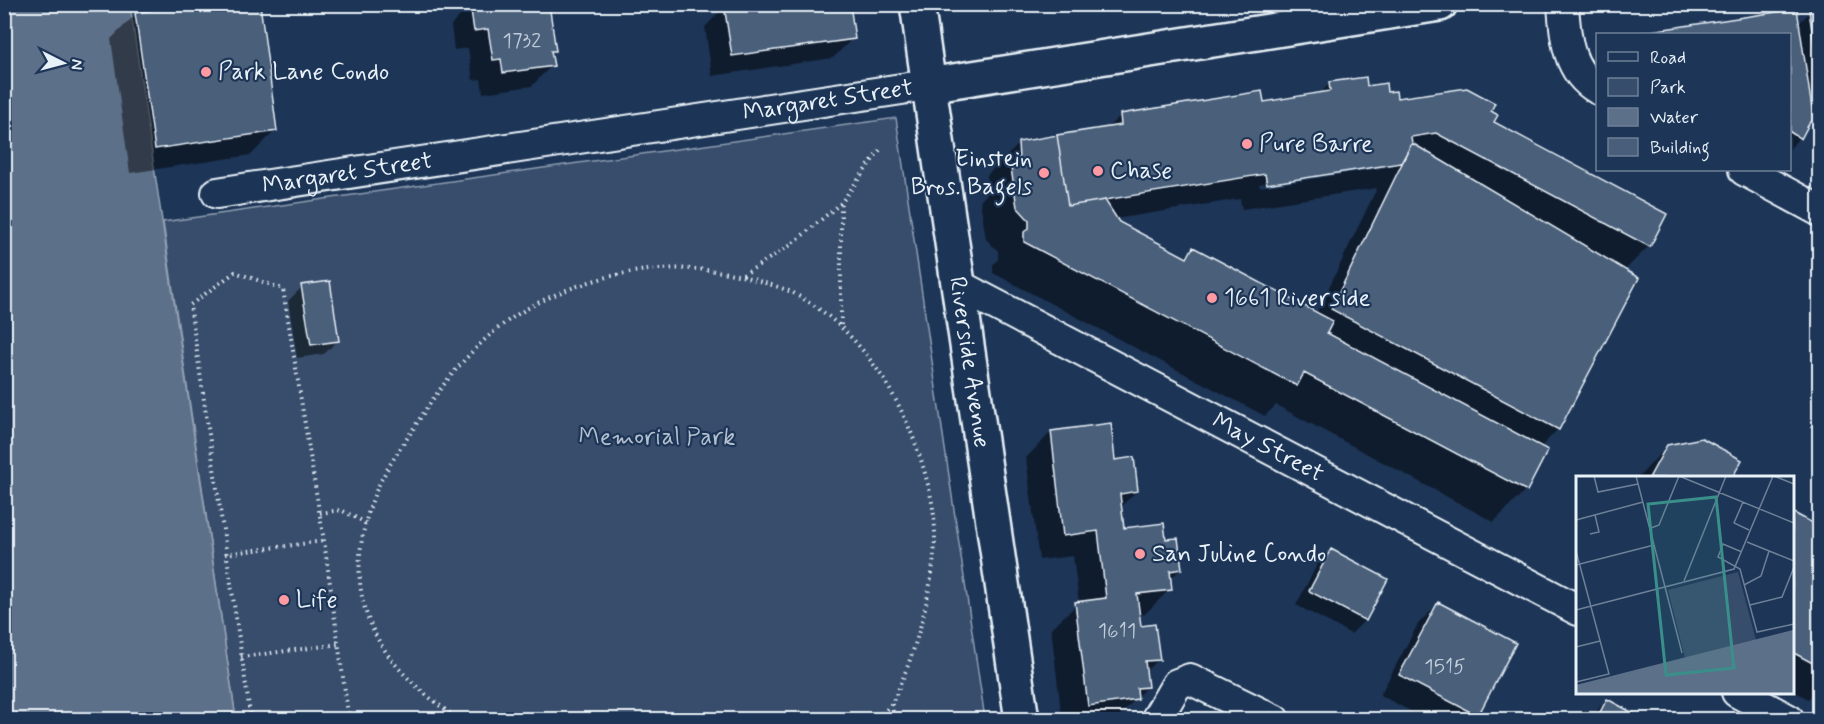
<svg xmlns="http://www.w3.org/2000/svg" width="1824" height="724" viewBox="0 0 1824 724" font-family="Mynerve,sans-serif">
  <rect width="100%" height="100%" fill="#1d3557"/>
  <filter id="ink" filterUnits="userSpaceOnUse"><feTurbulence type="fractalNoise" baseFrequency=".0167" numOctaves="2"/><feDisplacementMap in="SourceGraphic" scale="12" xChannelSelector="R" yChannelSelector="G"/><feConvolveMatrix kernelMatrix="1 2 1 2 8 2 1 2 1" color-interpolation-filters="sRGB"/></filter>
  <g filter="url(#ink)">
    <!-- green -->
    <path fill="#374d6c" stroke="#909fb2" stroke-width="1.5" d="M 896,118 L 985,719 L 236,719 L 163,222 Z"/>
    <!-- water -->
    <path fill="#5d7089" stroke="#95a4b5" stroke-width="1.5" d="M 4,5 L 130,5 L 236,719 L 5,719 Z"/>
    <!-- shadow -->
    <path fill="#0007" fill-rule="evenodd" d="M 737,4 L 848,4 L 853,38 L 833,58 L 712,76 L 705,27 L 725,6 Z
      M 1022,4 L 1085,4 L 1028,13 Z
      M 471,5 L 555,50 L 550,54 L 552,65 L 532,86 L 483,93 L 481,79 L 473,80 L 468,48 L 454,50 L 451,25 Z
      M 1795,10 L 1798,24 L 1810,12 L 1820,11 L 1820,107 L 1816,109 L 1820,110 L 1820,127 L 1809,124 L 1790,149 L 1790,34 L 1641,34 Z
      M 136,14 L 276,130 L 251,155 L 130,173 L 111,39 Z
      M 1598,53 L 1598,61 L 1592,58 Z
      M 1330,83 L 1366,87 L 1396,100 L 1489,112 L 1492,123 L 1649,246 L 1624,271 L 1558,429 L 1540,448 L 1546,451 L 1526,490 L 1494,522 L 1276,405 L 1265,416 L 993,273 L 993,265 L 998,259 L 998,251 L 986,239 L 980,201 L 988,193 L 987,175 L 1019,144 L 1107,128 L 1121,115 L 1262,104 L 1319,95 ZM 1387,164 L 1387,167 L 1260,187 L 1259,184 ZM 1377,188 L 1316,314 L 1193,249 L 1184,258 L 1118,223 L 1115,219 L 1240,199 L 1242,209 Z
      M 302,287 L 338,340 L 324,354 L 297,358 L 288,301 Z
      M 1051,432 L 1114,461 L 1137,491 L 1120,507 L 1123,530 L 1165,541 L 1181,569 L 1169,580 L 1170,589 L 1145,614 L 1138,615 L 1140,628 L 1158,659 L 1145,672 L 1147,686 L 1116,720 L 1062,720 L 1051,628 L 1079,603 L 1073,556 L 1039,560 L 1026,458 Z
      M 1667,446 L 1730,478 L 1638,478 Z
      M 1792,514 L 1820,528 L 1820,687 L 1808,699 L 1792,690 Z
      M 1331,551 L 1365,620 L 1351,634 L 1296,605 L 1317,565 Z
      M 1438,604 L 1477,715 L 1472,720 L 1427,720 L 1380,695 L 1418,624 Z
      M 1607,700 L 1643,720 L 1588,720 Z"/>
    <!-- building -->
    <path fill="#495e7a" stroke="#e8f1f8" stroke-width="1.5" d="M 191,4 L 260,4 L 277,131 L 155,149 L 135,13 Z
      M 470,4 L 549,4 L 556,51 L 551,51 L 554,66 L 503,73 L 501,59 L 493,60 L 488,29 L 474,31 Z
      M 850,4 L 855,39 L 732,56 L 724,5 Z
      M 1797,9 L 1814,122 L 1810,122 L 1801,139 L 1790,132 L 1790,34 L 1631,34 Z
      M 1820,9 L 1820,82 L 1809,11 Z
      M 1366,77 L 1367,86 L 1386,83 L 1387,92 L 1396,91 L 1397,98 L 1467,88 L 1495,103 L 1491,111 L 1498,115 L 1494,122 L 1667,214 L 1650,247 L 1436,133 L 1411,137 L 1412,143 L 1401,163 L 1267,184 L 1265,174 L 1068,206 L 1057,135 L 1121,125 L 1120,114 L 1262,91 L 1264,102 L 1330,91 L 1329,82 Z
      M 1057,135 L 1068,206 L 1105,200 L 1119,222 L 1187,258 L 1193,247 L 1333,321 L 1327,333 L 1548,450 L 1527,491 L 1304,373 L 1297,386 L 1024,242 L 1024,232 L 1029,228 L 1029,220 L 1017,207 L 1011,168 L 1019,160 L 1018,142 Z
      M 1412,143 L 1639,278 L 1559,430 L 1331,309 Z
      M 330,281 L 339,341 L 311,345 L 301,285 Z
      M 1111,423 L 1115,460 L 1134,457 L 1138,491 L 1120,494 L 1124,528 L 1164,523 L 1166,539 L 1178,538 L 1182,569 L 1170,571 L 1172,590 L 1137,594 L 1141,626 L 1155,624 L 1160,660 L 1145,661 L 1148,687 L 1137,688 L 1138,699 L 1088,706 L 1075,602 L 1106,598 L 1098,531 L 1063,536 L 1051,431 Z
      M 1702,438 L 1742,460 L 1732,478 L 1649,478 L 1667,445 Z
      M 1792,512 L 1820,527 L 1820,667 L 1792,652 Z
      M 1331,549 L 1388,579 L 1366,621 L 1309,591 Z
      M 1438,602 L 1516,643 L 1478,716 L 1399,675 Z
      M 1607,699 L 1646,720 L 1596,720 Z"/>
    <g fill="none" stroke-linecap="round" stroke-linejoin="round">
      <defs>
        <g id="minor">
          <path d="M 1563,4 C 1565,35 1567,72 1598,89"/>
          <path d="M 1744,170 L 1820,211"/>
          <path id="s1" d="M 217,193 L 928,85"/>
          <path id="s2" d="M 958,285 L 1578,610"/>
          <path d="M 1737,692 L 1789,720"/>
          <path d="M 1156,720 L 1177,684 L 1190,679 L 1274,720"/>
        </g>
        <g id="major">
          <path id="s3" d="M 917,4 L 1022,720"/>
          <path d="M 928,85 L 1440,4"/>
        </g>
      </defs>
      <!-- minor casing -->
      <use href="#minor" stroke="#e8f1f8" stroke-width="34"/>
      <!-- major casing -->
      <use href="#major" stroke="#e8f1f8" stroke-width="38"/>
      <!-- path -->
      <path stroke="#e8f1f8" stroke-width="4" stroke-dasharray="1.5 4.5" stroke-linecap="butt" d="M 743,275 L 791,245 L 841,203 L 882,147
        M 841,325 L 841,204
        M 320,513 L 341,510 L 366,523
        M 225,554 L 324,541
        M 241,657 L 340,644
        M 892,704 L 894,720
        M 251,720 L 190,305 L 235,272 L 283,289 L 324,541 L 349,720
        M 460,720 C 378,665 338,603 371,504 C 380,476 400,450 415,426 C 444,380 482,333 530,307 C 602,268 688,256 765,283 C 775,286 786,289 795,294 C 863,330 907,405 926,477 C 931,495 935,514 935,534 C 935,584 915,656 893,701 C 889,708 882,714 876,720"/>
      <!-- minor -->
      <use href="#minor" stroke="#1d3557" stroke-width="30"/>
      <!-- major -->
      <use href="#major" stroke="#1d3557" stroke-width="33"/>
    </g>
  </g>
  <!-- markers -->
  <g fill="#ff9aa2" stroke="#1d3557" stroke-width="2">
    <circle cx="206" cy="72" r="6"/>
    <circle cx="1247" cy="144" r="6"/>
    <circle cx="1098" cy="171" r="6"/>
    <circle cx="1044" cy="173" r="6"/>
    <circle cx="1212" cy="298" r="6"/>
    <circle cx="1140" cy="554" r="6"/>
    <circle cx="284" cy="600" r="6"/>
  </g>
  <g text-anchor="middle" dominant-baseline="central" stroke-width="4.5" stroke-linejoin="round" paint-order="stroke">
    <!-- number labels -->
    <g font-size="21" fill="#c0ccd8">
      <text x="522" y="41">1732</text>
      <text x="1117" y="631">1611</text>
      <text x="1445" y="667">1515</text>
    </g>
    <!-- poi labels -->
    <g font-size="24" fill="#e8f1f8" stroke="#1d3557" text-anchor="start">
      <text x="218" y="72">Park Lane Condo</text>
      <text x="1259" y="144">Pure Barre</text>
      <text x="1032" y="159" text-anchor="end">Einstein<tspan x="1032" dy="28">Bros. Bagels</tspan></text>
      <text x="1110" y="171">Chase</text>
      <text x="1224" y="298">1661 Riverside</text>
      <text x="1152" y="554">San Juline Condo</text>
      <text x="296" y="600">Life</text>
    </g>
    <!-- street labels -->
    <g font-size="24" fill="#e8f1f8" stroke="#1d3557">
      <text stroke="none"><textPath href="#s1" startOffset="618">Margaret Street</textPath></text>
      <text stroke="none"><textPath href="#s1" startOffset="132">Margaret Street</textPath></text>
      <text stroke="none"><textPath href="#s3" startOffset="362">Riverside Avenue</textPath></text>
      <text stroke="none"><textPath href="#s2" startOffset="350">May Street</textPath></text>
    </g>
    <!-- park labels -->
    <g font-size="24" fill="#b3c0ce" stroke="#1d3557">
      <text x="657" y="437">Memorial Park</text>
    </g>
  </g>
  <!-- overview -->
  <g transform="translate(1576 476)">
    <rect width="218" height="218" fill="#1d3557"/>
    <path d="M 162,96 L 180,164 L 109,182 L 92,114 Z" fill="#374d6c"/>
    <path d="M 217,154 L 217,217 L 0,217 L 0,209 Z" fill="#5d7089"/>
    <path fill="none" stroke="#6e8097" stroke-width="1.5" d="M 18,0 L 22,16 L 62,8M 60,0 L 89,111M 103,0 L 218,47M 198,0 L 218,8M 167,26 L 158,47 L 173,54M 0,44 L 67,26M 75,52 L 83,49 L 103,0M 14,58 L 23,56 L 19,39M 171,66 L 218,85M 0,75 L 33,198 L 0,206M 166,76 L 147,68 L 142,81 L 164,93 L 181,156 L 218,148M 0,89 L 78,69M 108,105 L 150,0M 168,109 L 185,100 L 193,75M 89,111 L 106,177M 174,129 L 206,121 L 218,91M 0,134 L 158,93 L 197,0M 0,171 L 24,165"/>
    <path fill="#3a8f8a" fill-opacity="0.15" stroke="#3a8f8a" stroke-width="3" d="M 140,21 L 158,192 L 90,199 L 72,28 Z"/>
    <rect width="218" height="218" fill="none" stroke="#e8f1f8" stroke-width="3"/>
  </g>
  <!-- margin -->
  <rect width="1824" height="724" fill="none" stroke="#1d3557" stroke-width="24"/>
  <rect x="12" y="12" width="1800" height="700" fill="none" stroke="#e8f1f8" stroke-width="2" filter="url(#ink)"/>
  <!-- legend -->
  <rect x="1596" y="33" width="195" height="138" fill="#1d3557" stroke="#6e8097" stroke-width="1.5"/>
  <rect x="1608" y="52" width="30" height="9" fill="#1d3557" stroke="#6e8097" stroke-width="1.5"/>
  <text x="1650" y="63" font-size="18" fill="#e8f1f8">Road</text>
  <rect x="1608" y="78" width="30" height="18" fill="#374d6c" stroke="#6e8097" stroke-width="1.5"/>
  <text x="1650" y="93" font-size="18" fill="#e8f1f8">Park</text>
  <rect x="1608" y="108" width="30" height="18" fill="#5d7089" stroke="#6e8097" stroke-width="1.5"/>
  <text x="1650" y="123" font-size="18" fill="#e8f1f8">Water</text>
  <rect x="1608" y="138" width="30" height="18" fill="#495e7a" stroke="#6e8097" stroke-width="1.5"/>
  <text x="1650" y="153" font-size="18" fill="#e8f1f8">Building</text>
  <!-- north arrow -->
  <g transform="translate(63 63) rotate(96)" stroke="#1d3557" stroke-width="4.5" paint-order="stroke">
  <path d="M0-4.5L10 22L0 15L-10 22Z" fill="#e8f1f8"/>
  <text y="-9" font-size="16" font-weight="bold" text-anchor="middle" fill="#e8f1f8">N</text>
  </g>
</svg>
